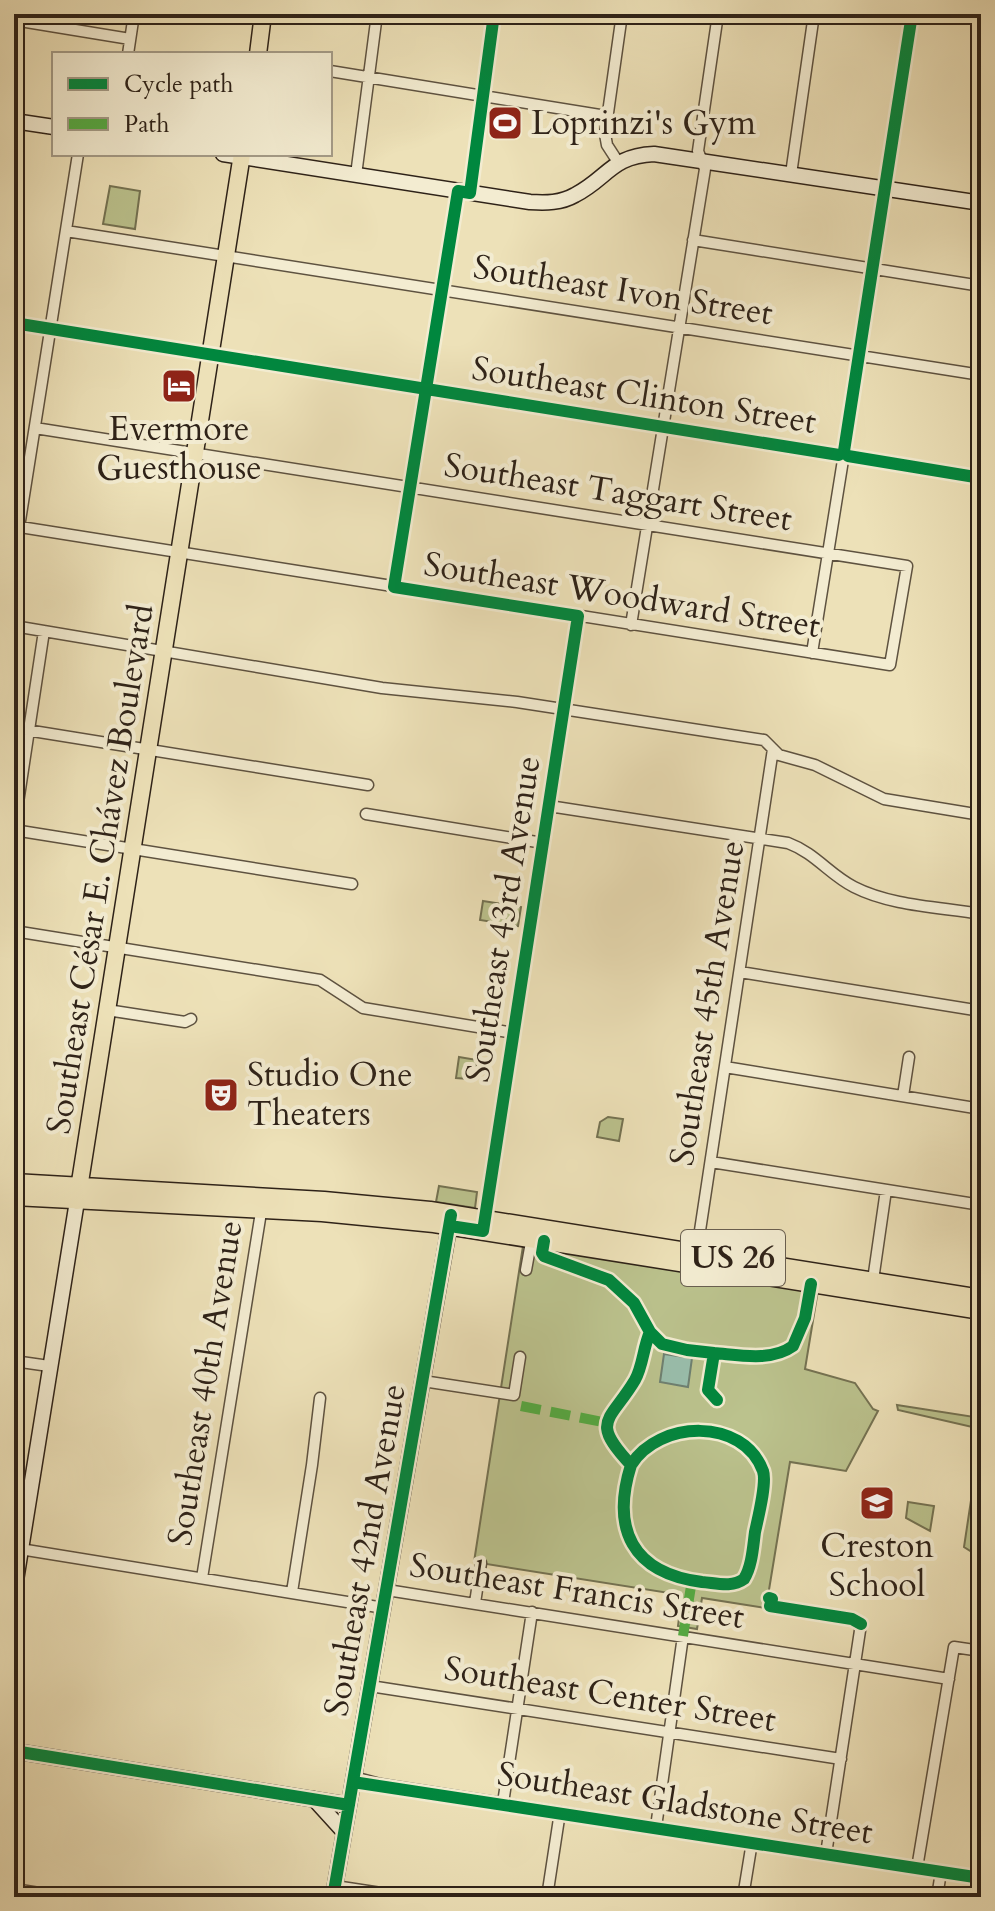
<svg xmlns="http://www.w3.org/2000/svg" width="995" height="1911" viewBox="0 0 995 1911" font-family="Cardo,serif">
  <rect width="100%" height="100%" fill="#ede1b8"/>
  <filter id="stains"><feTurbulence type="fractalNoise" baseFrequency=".0025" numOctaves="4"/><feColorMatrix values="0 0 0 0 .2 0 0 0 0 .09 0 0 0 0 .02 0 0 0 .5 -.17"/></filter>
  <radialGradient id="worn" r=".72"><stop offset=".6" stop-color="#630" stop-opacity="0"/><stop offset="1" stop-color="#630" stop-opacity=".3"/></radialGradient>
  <!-- green -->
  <path fill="#bbc28d" stroke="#747252" stroke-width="2" d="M 110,186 L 140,191 L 135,229 L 103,224 Z
    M 483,901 L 521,907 L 518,926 L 480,920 Z
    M 459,1057 L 477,1060 L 475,1075 L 470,1074 L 469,1079 L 456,1078 Z
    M 608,1117 L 623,1119 L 619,1141 L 597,1137 L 600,1122 Z
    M 439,1186 L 477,1192 L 475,1208 L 436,1202 Z
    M 523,1246 L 625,1259 L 818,1290 L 805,1369 L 855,1383 L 873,1409 L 878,1411 L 846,1471 L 790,1462 L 766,1608 L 702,1598 L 697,1629 L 678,1626 L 682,1595 L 474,1562 Z
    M 897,1405 L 981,1418 L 981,1429 L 898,1410 Z
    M 981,1434 L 981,1493 L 972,1552 L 964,1547 Z
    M 908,1502 L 934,1506 L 930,1531 L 906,1518 Z"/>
  <!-- water -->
  <path fill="#99beac" stroke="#6e8071" stroke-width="2" d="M 664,1354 L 692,1358 L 688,1387 L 660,1382 Z"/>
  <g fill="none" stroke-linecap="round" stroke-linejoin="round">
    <defs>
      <path id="street" d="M 14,20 L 130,39
        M 128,54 L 134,14
        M 330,71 L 606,116
        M 618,162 L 607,145 L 605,134 L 622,14
        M 791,174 L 814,14
        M 356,175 L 377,14
        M 470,193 L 494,14
        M 66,231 L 981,375
        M 693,240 L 981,286
        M 14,323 L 839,455
        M 844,451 L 912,14
        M 848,456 L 981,478
        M 14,526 L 890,665 L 907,566 L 35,428
        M 19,527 L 78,154
        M 394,587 L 458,191
        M 631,625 L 705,169 L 698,151 L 718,14
        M 14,626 L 382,688 L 517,702 L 764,740 L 779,755 L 815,765 L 884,799 L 981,815
        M 812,653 L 843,460
        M 14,728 L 368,785
        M 549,806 L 788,843 C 815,853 830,875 854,887 C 891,906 940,907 981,914
        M 366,814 L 543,843
        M 14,829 L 44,631
        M 14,830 L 352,884
        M 14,931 L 320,980 L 363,1008 L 514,1033
        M 740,972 L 981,1011
        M 107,1010 L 185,1022 L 191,1019
        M 725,1067 L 981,1109
        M 903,1096 L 909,1057
        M 711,1162 L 981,1205
        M 484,1223 L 578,616
        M 696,1257 L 773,749
        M 526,1270 L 532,1237
        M 872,1287 L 886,1190
        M 14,1361 L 49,1366
        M 423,1381 L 514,1395 L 520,1357
        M 14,1548 L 384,1608
        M 202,1578 L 262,1206
        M 387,1590 L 949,1679
        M 292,1592 L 312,1465 L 320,1398
        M 475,1603 L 481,1563
        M 370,1686 L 841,1759
        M 354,1777 L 380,1784 L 981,1878
        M 503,1803 L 532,1612
        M 656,1827 L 683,1636
        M 826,1854 L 861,1624
        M 917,1868 L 954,1647 L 981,1651
        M 335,1886 L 407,1897
        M 14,1889 L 64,1897
        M 547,1897 L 560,1812
        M 743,1897 L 752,1842
        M 937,1897 L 941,1872"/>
      <path id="secondary" d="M 14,121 L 54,127
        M 223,154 L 530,202 C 546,203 561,203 575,195 C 608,178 611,156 654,154 L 981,203
        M 14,1593 L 77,1201
        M 14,1751 L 349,1805
        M 314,1799 L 344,1832
        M 333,1897 L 451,1216"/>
      <path id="primary" d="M 258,54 L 263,14
        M 14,1182 L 324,1200 L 430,1210 L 981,1298
        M 14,1197 L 322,1213 L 434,1224 L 981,1311
        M 77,1201 L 242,154"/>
    </defs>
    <!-- street casing -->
    <use href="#street" stroke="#5e5240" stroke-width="13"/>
    <!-- secondary casing -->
    <use href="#secondary" stroke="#2e2218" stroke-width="17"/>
    <!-- primary casing -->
    <use href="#primary" stroke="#2e2218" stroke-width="19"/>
    <!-- street -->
    <use href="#street" stroke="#f3ecd1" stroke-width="10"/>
    <!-- secondary -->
    <use href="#secondary" stroke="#f3ecd1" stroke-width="14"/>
    <!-- primary -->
    <use href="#primary" stroke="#ede1b8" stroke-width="16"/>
    <!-- quiet -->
    <path stroke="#54aa42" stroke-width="10" stroke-dasharray="20 10" stroke-linecap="butt" d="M 521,1406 L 608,1423
      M 683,1636 L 692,1580"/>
    <defs>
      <path id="cycleway" d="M 14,323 L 839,455
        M 844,451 L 912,14
        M 848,456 L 981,478
        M 450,1226 L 483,1231 L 578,616 L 394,587 L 458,191 L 470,193 L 494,14
        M 544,1241 L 542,1253 L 544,1256 L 609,1280 L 634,1303 L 650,1332 L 662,1344 L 687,1350 L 714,1353
        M 717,1400 L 708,1390 L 714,1353 C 739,1355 771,1362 793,1346 L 805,1318 L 811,1284
        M 631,1465 C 659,1420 743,1417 763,1471 C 767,1483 758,1518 755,1532 C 753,1547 752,1566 744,1579 C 732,1588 716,1583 702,1582 C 632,1573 611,1529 631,1465 C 589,1420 610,1422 635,1380 C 643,1366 643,1348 650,1332
        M 769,1598 L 772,1599 L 770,1606 L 852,1619 L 861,1624
        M 14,1751 L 349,1805
        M 353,1782 L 981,1878
        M 333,1897 L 451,1215"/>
    </defs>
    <!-- cycleway casing -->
    <use href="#cycleway" stroke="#f3ecd1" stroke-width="17"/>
    <!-- cycleway -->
    <use href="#cycleway" stroke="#00873e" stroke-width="12"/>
  </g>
  <!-- icons -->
  <defs>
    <symbol id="stadium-square" viewBox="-11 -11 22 22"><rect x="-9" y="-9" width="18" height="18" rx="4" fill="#8f2418" stroke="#f3ecd1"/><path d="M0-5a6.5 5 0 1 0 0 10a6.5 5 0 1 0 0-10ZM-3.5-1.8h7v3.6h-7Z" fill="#fff"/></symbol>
    <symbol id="hotel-square" viewBox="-11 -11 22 22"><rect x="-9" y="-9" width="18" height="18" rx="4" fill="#8f2418" stroke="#f3ecd1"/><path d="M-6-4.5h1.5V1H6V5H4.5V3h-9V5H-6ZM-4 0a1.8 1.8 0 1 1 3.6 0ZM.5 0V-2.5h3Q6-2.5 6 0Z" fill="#fff"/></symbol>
    <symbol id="theatre-square" viewBox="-11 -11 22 22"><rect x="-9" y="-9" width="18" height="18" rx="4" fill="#8f2418" stroke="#f3ecd1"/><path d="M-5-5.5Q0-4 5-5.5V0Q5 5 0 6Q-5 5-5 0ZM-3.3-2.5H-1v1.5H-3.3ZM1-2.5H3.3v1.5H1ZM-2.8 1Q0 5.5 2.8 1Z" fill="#fff"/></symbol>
    <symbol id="school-square" viewBox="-11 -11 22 22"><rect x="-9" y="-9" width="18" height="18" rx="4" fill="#8f2418" stroke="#f3ecd1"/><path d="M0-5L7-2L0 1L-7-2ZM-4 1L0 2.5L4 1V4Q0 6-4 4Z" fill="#fff"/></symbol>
  </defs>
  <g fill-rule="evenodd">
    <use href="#stadium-square" x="485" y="103" width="40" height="40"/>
    <use href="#hotel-square" x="159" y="366" width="40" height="40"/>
    <use href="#theatre-square" x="201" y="1075" width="40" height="40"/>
    <use href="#school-square" x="857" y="1483" width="40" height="40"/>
  </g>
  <g text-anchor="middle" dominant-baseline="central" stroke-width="8" stroke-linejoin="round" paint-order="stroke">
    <!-- shield labels -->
    <rect fill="#f3ecd1" stroke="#695f50" stroke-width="2" x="681" y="1230" width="104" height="56" rx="6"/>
    <g font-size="32" font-weight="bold" fill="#2e2218">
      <text x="733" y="1258">US 26</text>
    </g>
    <!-- poi labels -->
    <g font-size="34" fill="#2e2218" stroke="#f3ecd1" text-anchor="start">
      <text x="531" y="123">Loprinzi's Gym</text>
      <text x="179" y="429" text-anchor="middle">Evermore<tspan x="179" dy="39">Guesthouse</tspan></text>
      <text x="247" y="1075">Studio One<tspan x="247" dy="39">Theaters</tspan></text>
      <text x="877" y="1546" text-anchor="middle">Creston<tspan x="877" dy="39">School</tspan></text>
    </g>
    <!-- street labels -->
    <g font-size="34" fill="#2e2218" stroke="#f3ecd1">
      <text transform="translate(623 290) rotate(9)">Southeast Ivon Street</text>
      <text transform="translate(644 395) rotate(9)">Southeast Clinton Street</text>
      <text transform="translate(618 492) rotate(9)">Southeast Taggart Street</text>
      <text transform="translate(622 595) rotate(9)">Southeast Woodward Street</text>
      <text transform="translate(100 869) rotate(-81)">Southeast César E. Chávez Boulevard</text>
      <text transform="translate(503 919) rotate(-81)">Southeast 43rd Avenue</text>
      <text transform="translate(707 1003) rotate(-81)">Southeast 45th Avenue</text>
      <text transform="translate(205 1383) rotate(-81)">Southeast 40th Avenue</text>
      <text transform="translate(365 1550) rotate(-80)">Southeast 42nd Avenue</text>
      <text transform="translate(577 1591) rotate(9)">Southeast Francis Street</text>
      <text transform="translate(610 1694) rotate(9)">Southeast Center Street</text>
      <text transform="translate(685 1803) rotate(9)">Southeast Gladstone Street</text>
    </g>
  </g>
  <!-- margin -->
  <rect width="995" height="1911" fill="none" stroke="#ede1b8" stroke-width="48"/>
  <rect x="16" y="16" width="963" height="1879" fill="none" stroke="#2e2218" stroke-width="4"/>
  <rect x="24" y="24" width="947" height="1863" fill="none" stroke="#2e2218" stroke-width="2"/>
  <!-- legend -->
  <rect x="52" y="52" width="280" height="104" fill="#f3ecd1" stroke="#a49b87" stroke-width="2"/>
  <rect x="68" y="78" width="40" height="12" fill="#00873e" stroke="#a49b87" stroke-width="2"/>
  <text x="124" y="92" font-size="24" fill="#2e2218">Cycle path</text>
  <rect x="68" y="118" width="40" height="12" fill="#54aa42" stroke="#a49b87" stroke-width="2"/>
  <text x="124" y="132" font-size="24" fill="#2e2218">Path</text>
  <rect width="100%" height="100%" filter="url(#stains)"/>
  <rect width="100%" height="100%" fill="url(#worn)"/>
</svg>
